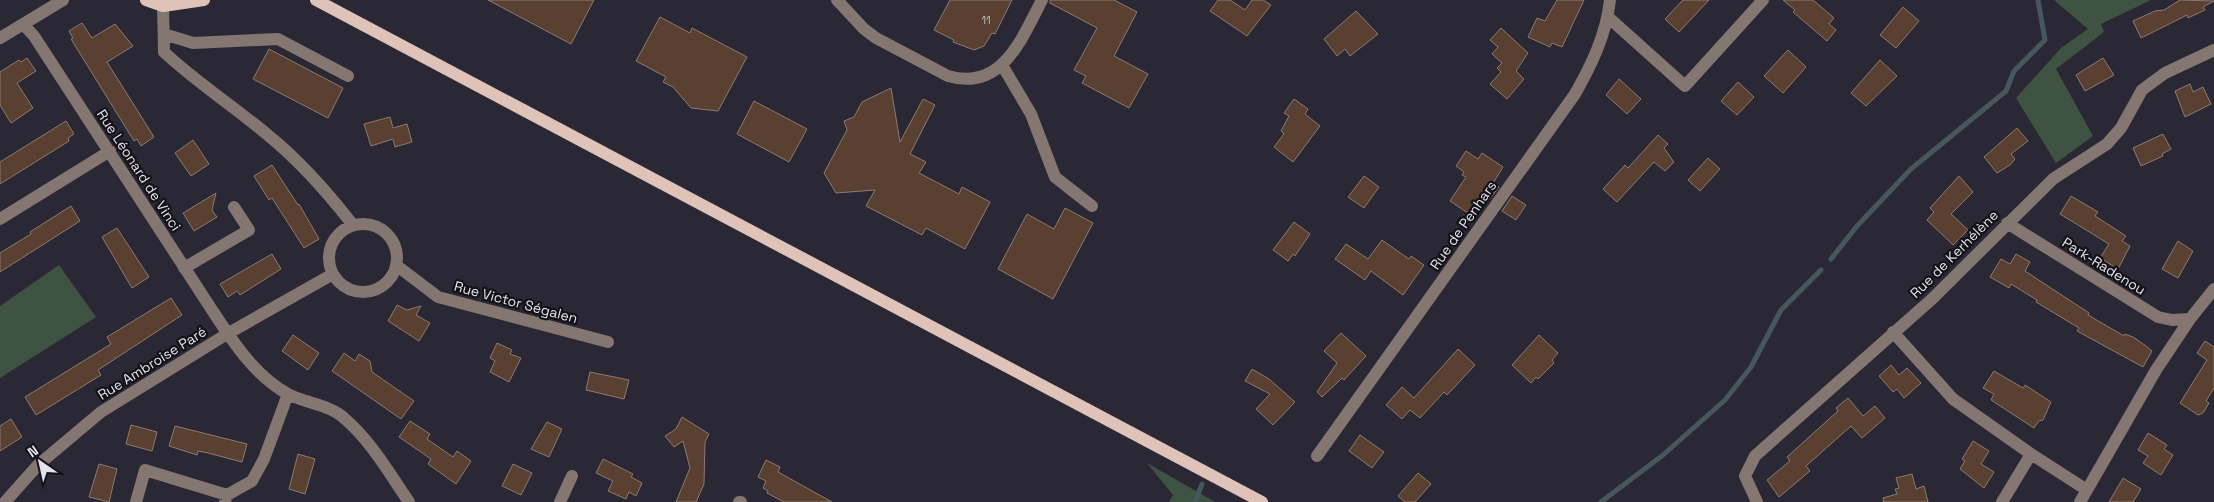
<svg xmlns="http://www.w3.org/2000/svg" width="2214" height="502" viewBox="0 0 2214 502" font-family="'Space Grotesk',sans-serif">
  <rect width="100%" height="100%" fill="#2b2836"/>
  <!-- green -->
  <path fill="#3f5342" d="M 2054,0 L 2151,0 L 2101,24 L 2104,32 L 2056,69 L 2093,136 L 2056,163 L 2016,98 L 2061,48 L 2088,29 Z
    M 59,265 L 96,317 L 0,378 L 0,306 Z
    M 1147,463 L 1215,502 L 1169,502 L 1173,495 Z"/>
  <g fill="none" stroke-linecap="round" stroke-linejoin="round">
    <!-- stream -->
    <path stroke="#46585c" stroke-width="5" d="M 1831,259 L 1857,226 L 1911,169 L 2006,91 L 2014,71 L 2045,40 L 2038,0
      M 1195,502 L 1202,484
      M 1601,502 L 1663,455 L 1725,400 L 1751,367 L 1781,310 L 1821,270"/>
  </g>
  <!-- building -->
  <path fill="#594031" stroke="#8d7b71" d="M 488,0 L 594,0 L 571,44 Z
    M 950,0 L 1012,0 L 995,34 L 992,33 L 984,46 L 974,50 L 953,42 L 954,40 L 934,30 Z
    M 1050,0 L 1114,0 L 1137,12 L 1114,56 L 1148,74 L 1129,108 L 1082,83 L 1086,76 L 1074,70 L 1097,28 L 1050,3 Z
    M 1218,0 L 1230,0 L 1245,10 L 1252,0 L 1263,0 L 1271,5 L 1247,36 L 1210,11 Z
    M 1557,0 L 1584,0 L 1562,47 L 1552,43 L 1550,47 L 1528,37 L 1537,18 L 1545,21 Z
    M 1683,0 L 1709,0 L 1679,32 L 1665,19 Z
    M 1783,0 L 1813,0 L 1834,18 L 1829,24 L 1836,30 L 1827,41 L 1793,12 L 1795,10 Z
    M 2180,0 L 2214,1 L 2203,7 L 2205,10 L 2188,18 L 2187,15 L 2141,38 L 2133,21 L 2155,11 L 2164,10 Z
    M 1903,7 L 1919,21 L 1896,48 L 1880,35 Z
    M 1356,11 L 1378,34 L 1350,56 L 1345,49 L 1337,56 L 1324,39 Z
    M 660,17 L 690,33 L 692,28 L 747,57 L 718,111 L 691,108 L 673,87 L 663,82 L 666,77 L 636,61 Z
    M 82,23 L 92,38 L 115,24 L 133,46 L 107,62 L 154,137 L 141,146 L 137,139 L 134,141 L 71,39 L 73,38 L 69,31 Z
    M 1501,28 L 1528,53 L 1516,71 L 1524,79 L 1507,99 L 1490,84 L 1501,72 L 1497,68 L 1502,63 L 1492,54 L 1498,47 L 1490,40 Z
    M 269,49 L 343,88 L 328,118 L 253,79 Z
    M 1788,50 L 1806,67 L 1783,93 L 1764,76 Z
    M 27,58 L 36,71 L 17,83 L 33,108 L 11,123 L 0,105 L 0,72 L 19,60 L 21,62 Z
    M 2103,58 L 2114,75 L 2085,91 L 2076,75 Z
    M 1880,60 L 1897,76 L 1866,106 L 1851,93 Z
    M 1619,79 L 1641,99 L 1627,114 L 1606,95 Z
    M 1738,82 L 1754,97 L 1737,115 L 1721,101 Z
    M 2190,84 L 2193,92 L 2203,87 L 2211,104 L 2185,117 L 2175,91 Z
    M 891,88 L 900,142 L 923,99 L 935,105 L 910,154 L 926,162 L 919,173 L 959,194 L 962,187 L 990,202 L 965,249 L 926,228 L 922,235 L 866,206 L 875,190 L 836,193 L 824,173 L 847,130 L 844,121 L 854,117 L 862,102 Z
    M 1294,99 L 1308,109 L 1305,114 L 1320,126 L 1293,162 L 1274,147 L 1284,134 L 1281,131 L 1289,116 L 1284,113 Z
    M 754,101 L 807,129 L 789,162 L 737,134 Z
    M 390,117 L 393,128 L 407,124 L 412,142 L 395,147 L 393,139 L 371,146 L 364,124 Z
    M 66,121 L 74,134 L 68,138 L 69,141 L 0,184 L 0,162 Z
    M 2017,128 L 2028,141 L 2011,154 L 2015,159 L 2010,165 L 1997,173 L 1984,157 Z
    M 2163,134 L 2171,149 L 2162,154 L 2163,156 L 2141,166 L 2133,148 Z
    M 1658,135 L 1668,144 L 1664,148 L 1674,162 L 1665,171 L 1654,162 L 1617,202 L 1603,189 L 1625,165 L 1628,168 Z
    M 193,140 L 209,164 L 191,176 L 175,153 Z
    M 1466,151 L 1478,159 L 1482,153 L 1503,167 L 1493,183 L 1499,187 L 1488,201 L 1483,198 L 1471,215 L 1450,201 L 1466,177 L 1462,175 L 1464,172 L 1456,166 Z
    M 1708,158 L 1720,169 L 1700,191 L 1688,180 Z
    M 272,165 L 298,205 L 299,204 L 319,239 L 304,248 L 272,198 L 269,200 L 254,176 Z
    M 1364,176 L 1379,187 L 1364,208 L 1348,197 Z
    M 1959,176 L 1973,192 L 1951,214 L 1968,230 L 1953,245 L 1927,220 L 1934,212 L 1930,208 Z
    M 216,193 L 212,210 L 217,217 L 194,231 L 183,213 Z
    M 1512,196 L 1526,205 L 1516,220 L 1502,211 Z
    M 2071,196 L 2098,212 L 2095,216 L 2126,236 L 2122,241 L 2130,246 L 2118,269 L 2100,258 L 2109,244 L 2060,214 Z
    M 71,206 L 80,221 L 0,272 L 0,253 L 31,234 L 30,232 Z
    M 1065,208 L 1093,223 L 1053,299 L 998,269 L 1027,214 L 1054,229 Z
    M 1294,222 L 1310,234 L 1295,256 L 1293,254 L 1288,261 L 1273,250 Z
    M 117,228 L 149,277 L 132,288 L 102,237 Z
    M 1382,240 L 1409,259 L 1411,256 L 1424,265 L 1403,295 L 1371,271 L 1365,280 L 1335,259 L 1346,244 L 1368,259 Z
    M 2178,241 L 2193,251 L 2178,278 L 2162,269 Z
    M 272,254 L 281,269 L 240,295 L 237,291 L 228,297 L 220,284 Z
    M 2016,254 L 2030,262 L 2025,271 L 2089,313 L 2088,315 L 2124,336 L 2125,334 L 2133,337 L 2146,346 L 2152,351 L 2143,367 L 2077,331 L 2079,328 L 2036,302 L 2037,300 L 2011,284 L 2009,288 L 1990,277 L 2001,259 L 2010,264 Z
    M 171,298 L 182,315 L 98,370 L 101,375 L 36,415 L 25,397 L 111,344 L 107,337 Z
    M 397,305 L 407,310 L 421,306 L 416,315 L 430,323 L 419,341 L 388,321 Z
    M 1341,333 L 1366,356 L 1344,380 L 1342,378 L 1322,397 L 1317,392 L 1337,363 L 1324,351 Z
    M 293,335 L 319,353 L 308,370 L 282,351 Z
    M 1539,335 L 1558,353 L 1552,360 L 1554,363 L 1538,379 L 1536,377 L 1531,383 L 1512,365 Z
    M 2205,341 L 2214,347 L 2214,388 L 2206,401 L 2209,403 L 2203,413 L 2198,415 L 2180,403 L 2207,360 L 2197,353 Z
    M 497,343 L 512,350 L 510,354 L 521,358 L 509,382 L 490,372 L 495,361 L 490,358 Z
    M 1458,349 L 1475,365 L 1447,395 L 1444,392 L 1420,418 L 1410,410 L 1402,419 L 1386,405 L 1402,387 L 1414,398 Z
    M 344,353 L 355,361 L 359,354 L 370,361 L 372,372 L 414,401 L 401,419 L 332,371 Z
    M 1891,365 L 1899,375 L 1907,368 L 1921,383 L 1904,398 L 1897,389 L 1893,392 L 1879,376 Z
    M 1252,369 L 1269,379 L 1295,402 L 1273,425 L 1256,409 L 1270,394 L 1245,381 Z
    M 1994,371 L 2023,388 L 2025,385 L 2051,402 L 2043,420 L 2039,421 L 2034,428 L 1991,400 L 1994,394 L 1983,388 Z
    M 590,372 L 629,380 L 624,399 L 586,390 Z
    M 1848,398 L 1863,416 L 1875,406 L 1885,418 L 1862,438 L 1851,426 L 1806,466 L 1810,471 L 1779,497 L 1767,480 L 1790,461 L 1787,457 L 1838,411 L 1836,408 Z
    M 682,417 L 709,434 L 705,442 L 704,484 L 696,502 L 676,502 L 690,468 L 683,441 L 674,447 L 665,436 L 676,429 Z
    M 11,419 L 22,437 L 0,451 L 0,426 Z
    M 410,421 L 430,434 L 427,439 L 453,457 L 457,451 L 471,461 L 456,484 L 428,464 L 431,459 L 399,437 Z
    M 547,422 L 562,429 L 549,457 L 531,449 Z
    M 131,425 L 157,432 L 152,451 L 126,444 Z
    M 175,426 L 247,444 L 242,462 L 208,453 L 198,451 L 197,455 L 169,446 Z
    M 2148,433 L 2167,445 L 2164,449 L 2173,455 L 2161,475 L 2143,463 L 2148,456 L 2138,450 Z
    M 1360,435 L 1384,452 L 1372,468 L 1349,451 Z
    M 1973,441 L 1989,451 L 1981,464 L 1994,472 L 1984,488 L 1960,469 L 1965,461 L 1962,459 Z
    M 298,454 L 315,459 L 305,494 L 289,489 Z
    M 603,459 L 633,474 L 631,477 L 642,483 L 636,496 L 629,492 L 626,499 L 608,491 L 613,481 L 596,473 Z
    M 766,460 L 780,467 L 778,472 L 832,502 L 784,502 L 767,493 L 768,491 L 763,488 L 766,481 L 758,477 Z
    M 99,464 L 117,469 L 109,502 L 89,497 Z
    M 513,464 L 532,473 L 521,495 L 502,486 Z
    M 1418,473 L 1431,484 L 1415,502 L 1405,502 L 1398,496 Z
    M 1912,474 L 1916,489 L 1924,486 L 1928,502 L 1884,502 L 1883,498 L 1897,494 L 1895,489 L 1899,488 L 1896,478 Z
    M 2123,478 L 2141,489 L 2133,502 L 2109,502 Z"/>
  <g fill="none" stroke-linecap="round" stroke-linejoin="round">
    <!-- minor -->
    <path stroke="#847671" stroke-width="12" d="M 837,0 L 864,29 L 876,38 L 948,76 C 1002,92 1022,38 1042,0
      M 163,6 L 164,52 C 197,83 235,107 269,136 C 301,162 328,193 353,225
      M 1608,17 L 1685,86 L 1763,0
      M 23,24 L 34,36 L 212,310 C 233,342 255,376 288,394 C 305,403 330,405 344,418 C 371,441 389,473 409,502
      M 164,34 L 193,43 L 278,39 L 348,76
      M 0,38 L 63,0
      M 1002,65 L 1031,114 L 1055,177 L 1092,206
      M 0,219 L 110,151
      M 2007,223 L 2158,317 L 2172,320 L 2190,319
      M329 258a34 34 0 1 1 68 0a34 34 0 1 1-68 0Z
      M 396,265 L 438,297 L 608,342
      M 184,268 L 249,230 L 234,207
      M 1893,332 L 1953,399 L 2031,454
      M 1317,456 L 1575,94 C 1592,64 1606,35 1610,0
      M 2087,490 L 2156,370 L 2190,319 L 2214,289
      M 5,502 L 38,465 L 101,412 L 227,334 L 333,274
      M 136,502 L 145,470 L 227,495
      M 225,502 L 227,495 L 252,481 L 264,459 L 288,394
      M 560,502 L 572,476
      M 739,502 L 741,502
      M 1757,502 L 1745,476 L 1755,456 L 1932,299 L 2053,179 L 2107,144 L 2121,128 L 2142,90 L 2165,73 L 2214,50
      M 2002,502 L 2031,454 L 2087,490 L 2080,502"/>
    <!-- major -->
    <path stroke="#dfc2b8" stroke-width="12" d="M 146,0 L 163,6 L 204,0
      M 316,0 L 1262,502"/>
  </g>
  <g text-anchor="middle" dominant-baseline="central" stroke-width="4.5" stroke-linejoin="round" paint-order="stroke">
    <!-- number labels -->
    <g font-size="11" fill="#c0b9bc">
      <text x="986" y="20">11</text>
    </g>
    <!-- street labels -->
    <g font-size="14" fill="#e3e1eb" stroke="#131218">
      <text transform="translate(139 170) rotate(57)">Rue Léonard de Vinci</text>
      <text transform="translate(1463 225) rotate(-55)">Rue de Penhars</text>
      <text transform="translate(1954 254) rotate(-45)">Rue de Kerhélène</text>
      <text transform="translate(2104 266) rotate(32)">Park-Radenou</text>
      <text transform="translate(516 302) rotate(15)">Rue Victor Ségalen</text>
      <text transform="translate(152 363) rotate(-32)">Rue Ambroise Paré</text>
    </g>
  </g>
  <!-- north arrow -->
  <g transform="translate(40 462) rotate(326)" stroke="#131218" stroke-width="4" paint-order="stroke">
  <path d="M0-4L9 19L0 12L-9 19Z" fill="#e3e1eb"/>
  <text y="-8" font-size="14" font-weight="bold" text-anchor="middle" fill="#e3e1eb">N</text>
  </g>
</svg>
